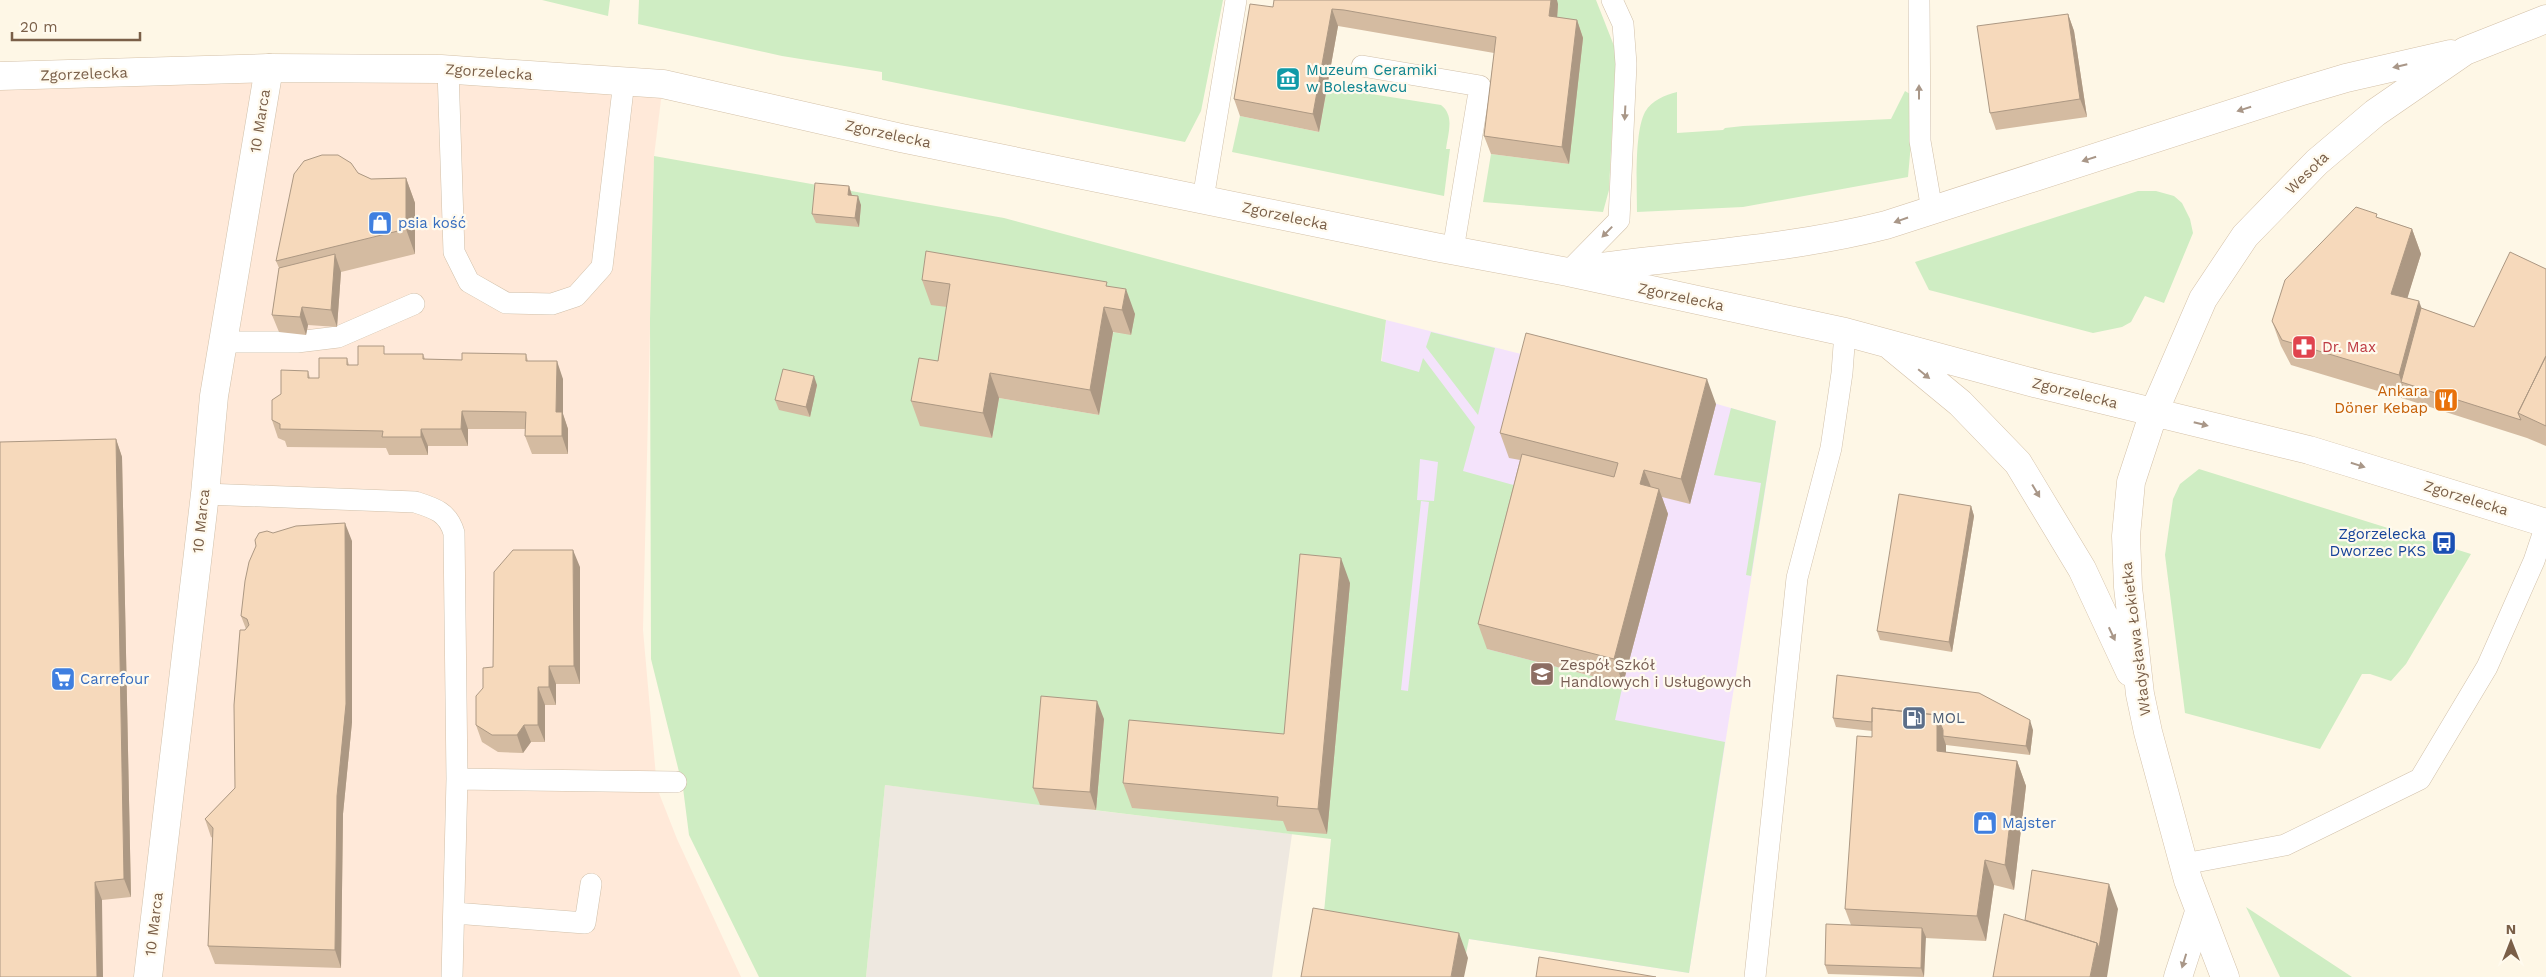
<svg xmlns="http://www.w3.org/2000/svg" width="2546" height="977" viewBox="0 0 2546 977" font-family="'Work Sans',sans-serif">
  <rect width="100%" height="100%" fill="#fef7e6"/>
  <!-- commercial -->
  <path fill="#ffe9d9" d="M 0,76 L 663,84 L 654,156 L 643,630 L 657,788 L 677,839 L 741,977 L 0,977 Z"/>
  <!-- industrial -->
  <path fill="#eee8e0" d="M 885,785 L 1292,834 L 1272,977 L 866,977 Z"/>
  <!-- education -->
  <path fill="#f4e3fb" d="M 1386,320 L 1703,400 L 1776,421 L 1689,973 L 1469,939 L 1322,933 Z"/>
  <!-- green -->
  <path fill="#cfedc3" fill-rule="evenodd" d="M 542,0 L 610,0 L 608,16 Z
    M 639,0 L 1223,0 L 1201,111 L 1185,142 L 882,80 L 882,72 L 782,56 L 638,24 Z
    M 1527,0 L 1596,0 L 1616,51 L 1609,190 L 1603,212 L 1483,202 L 1491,154 L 1569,164 Z
    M 1327,87 L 1441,105 C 1455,116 1448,133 1446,149 L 1450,149 L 1444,196 L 1232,152 L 1240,116 L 1319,132 Z
    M 1905,91 L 1910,94 L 1911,143 L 1908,177 L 1743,207 L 1637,212 C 1637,187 1634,133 1645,112 C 1652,100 1665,95 1677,92 L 1677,133 L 1723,130 L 1725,128 L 1743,126 L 1891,119 Z
    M 654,156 L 1004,218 L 1386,320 L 1381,361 L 1419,372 L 1423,358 L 1475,427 L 1463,471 L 1528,489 L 1487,649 L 1623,684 L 1615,720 L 1725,742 L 1689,973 L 1469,939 L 1465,958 L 1322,933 L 1331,839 L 1094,810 L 1104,719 L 1047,714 L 1040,805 L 885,785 L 866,977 L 759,977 L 689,835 L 683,788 L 651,659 L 650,319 ZM 960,309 L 1131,335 L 1113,332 L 1099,415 L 999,398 L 992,438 L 947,386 ZM 1420,459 L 1438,462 L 1434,501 L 1417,500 ZM 1421,501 L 1429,502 L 1408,691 L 1401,690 Z
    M 2138,191 L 2156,191 L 2174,196 L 2182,203 L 2190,219 L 2193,233 L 2164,303 L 2145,296 L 2131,322 L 2122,327 L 2093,333 L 1929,290 L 1915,262 Z
    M 1431,332 L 1495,348 L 1478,415 L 1426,347 Z
    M 1731,408 L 1776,421 L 1751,576 L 1746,575 L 1761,483 L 1714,475 Z
    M 2199,469 L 2471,554 L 2406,664 L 2391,681 L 2370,674 L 2362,674 L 2320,749 L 2185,713 L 2165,555 L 2173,499 L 2180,484 Z
    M 2246,907 L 2352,977 L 2280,977 Z"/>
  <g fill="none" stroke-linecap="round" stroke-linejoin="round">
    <defs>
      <path id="lane" d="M 1919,0 L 1920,141 L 1932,210
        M 1362,66 L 1480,86 L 1453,250
        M 448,70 L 454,252 L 469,282 L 506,303 L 552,304 L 576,296 L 602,267 L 624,81
        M 1203,199 L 1236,0
        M 1568,272 L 1619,220 L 1626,64 L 1623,24 L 1612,0
        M 224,342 L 297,342 L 338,337 L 414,304
        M 205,494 L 415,502 C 434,508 448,512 454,533 L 457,779 L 676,782
        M 2184,864 L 2285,845 L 2420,779 L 2487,667 L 2534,561 L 2546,525
        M 454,913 L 585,923 L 591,884
        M 452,977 L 457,779
        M 1755,977 L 1797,578 L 1831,448 L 1842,373 L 1845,332"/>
      <path id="street" d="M 148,977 L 205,494 L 214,396 L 269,68
        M 2178,977 L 2199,912"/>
      <path id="secondary" d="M 0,76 L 269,68 L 441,69 L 663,84 L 901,138 L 1435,247 L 1568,272 L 1845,332 L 2038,384 L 2309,450 L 2546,523
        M 1586,269 C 1686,255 1788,250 1886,225 L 2299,92 L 2346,78 L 2451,54
        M 1892,347 L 1960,403 L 2018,463 L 2082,569 L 2130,672
        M 2225,977 L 2188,880 L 2148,732 L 2140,694 L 2128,587 L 2126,536 L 2131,482 L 2154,412 L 2203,299 L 2245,236 L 2317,162 L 2375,113 L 2465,51 L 2546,19"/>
    </defs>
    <!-- lane casing -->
    <use href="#lane" stroke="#d1c0aa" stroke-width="22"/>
    <!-- street casing -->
    <use href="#street" stroke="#d1c0aa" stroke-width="29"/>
    <!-- secondary casing -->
    <use href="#secondary" stroke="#d4c1a8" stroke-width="29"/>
    <!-- lane -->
    <use href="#lane" stroke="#fff" stroke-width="21"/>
    <!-- street -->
    <use href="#street" stroke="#fff" stroke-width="28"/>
    <!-- secondary -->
    <use href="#secondary" stroke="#fff" stroke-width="28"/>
  </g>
  <!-- wall -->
  <path fill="#d4bba1" d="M 1558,4 L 1557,17 L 1577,20 L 1583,38 L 1569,164 L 1491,154 L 1484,136 L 1494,53 L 1350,28 L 1338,26 L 1319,132 L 1240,116 L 1234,99 L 1273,7 Z
    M 2068,14 L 2074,31 L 2087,117 L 1996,130 L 1990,113 Z
    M 358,173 L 371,179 L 406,178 L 415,203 L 415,254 L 341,272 L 337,327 L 308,325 L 306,335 L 279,332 L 272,315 L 279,268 L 276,261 Z
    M 849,186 L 852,195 L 861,205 L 859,227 L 816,223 L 812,214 Z
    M 2379,218 L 2412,229 L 2421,254 L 2407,298 L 2421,308 L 2474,327 L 2546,269 L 2546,446 L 2527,438 L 2408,400 L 2291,365 L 2281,346 L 2272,321 Z
    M 922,280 L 1109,286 L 1135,314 L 1131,335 L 1113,332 L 1099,415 L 999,398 L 992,438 L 920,426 L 911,401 L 938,361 L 947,307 L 931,305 Z
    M 387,354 L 423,354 L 425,359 L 462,360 L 526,354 L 528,361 L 563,379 L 563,414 L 568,429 L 568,454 L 532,454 L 525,436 L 525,429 L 468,429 L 468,446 L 428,446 L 428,455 L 389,455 L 386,448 L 287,447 L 285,441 L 278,438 L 272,420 L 281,394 L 308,371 L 310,378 L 319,378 L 347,358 L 349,365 L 358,365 Z
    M 817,385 L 810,417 L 779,410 L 775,400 Z
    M 1716,404 L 1690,504 L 1662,497 L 1668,514 L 1623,684 L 1487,649 L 1478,624 L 1520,460 L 1509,458 L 1500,433 Z
    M 116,439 L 122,457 L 131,897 L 102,900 L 0,977 Z
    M 1971,506 L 1974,516 L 1952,652 L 1880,640 L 1877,631 Z
    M 273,533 L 352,541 L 352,722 L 343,814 L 341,968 L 215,964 L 208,946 L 213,838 L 211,837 L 205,819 L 235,788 L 246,629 L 241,616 Z
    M 580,567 L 580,684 L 556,684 L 556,705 L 545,705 L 545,742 L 531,742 L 523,753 L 498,752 L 482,742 L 476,725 L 483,688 L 493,667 Z
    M 1350,583 L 1327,834 L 1287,831 L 1283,821 L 1132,808 L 1123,783 L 1284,734 Z
    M 1833,718 L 2033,730 L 2030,755 L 1946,745 L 1946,752 L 2017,761 L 2026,786 L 2014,890 L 1994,885 L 1986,941 L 1925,938 L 1924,977 L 1828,974 L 1825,965 L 1851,925 L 1845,909 L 1872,737 L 1872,731 L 1836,727 Z
    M 1104,719 L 1096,810 L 1040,805 L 1033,788 Z"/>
  <!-- shaded-wall -->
  <path fill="#ac9883" d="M 1551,0 L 1557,0 L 1558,4 L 1556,34 L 1549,16 Z
    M 1332,9 L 1338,26 L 1319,132 L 1313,114 Z
    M 2068,14 L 2074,31 L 2087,117 L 2080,99 Z
    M 1577,20 L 1583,38 L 1569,164 L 1562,147 Z
    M 406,178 L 415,203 L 415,254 L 406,229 Z
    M 849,186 L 852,196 L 848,195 Z
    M 858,196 L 861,205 L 859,227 L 855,218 Z
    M 2412,229 L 2421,254 L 2401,319 L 2391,294 Z
    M 335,254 L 341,272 L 337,327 L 331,310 Z
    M 1126,289 L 1135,314 L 1131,335 L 1122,310 Z
    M 2419,301 L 2428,326 L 2401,382 L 2408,400 L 2399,375 Z
    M 302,307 L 308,325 L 306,335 L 300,317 Z
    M 1104,307 L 1113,332 L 1099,415 L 1090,390 Z
    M 557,361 L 563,379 L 563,414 L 568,429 L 568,454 L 562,436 L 556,412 Z
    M 990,373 L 999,398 L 992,438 L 983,413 Z
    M 814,376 L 817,385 L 810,417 L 806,407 Z
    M 1707,379 L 1716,404 L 1690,504 L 1681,479 Z
    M 462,411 L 468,429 L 468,446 L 461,429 Z
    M 421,429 L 428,446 L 428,455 L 421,437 Z
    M 116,439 L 122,457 L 131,897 L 124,879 Z
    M 1644,470 L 1654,494 L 1640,484 Z
    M 1659,489 L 1668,514 L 1623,684 L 1614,659 Z
    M 1971,506 L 1974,516 L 1952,652 L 1949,642 Z
    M 345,523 L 352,541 L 352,722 L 343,814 L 341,968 L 335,950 L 337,796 Z
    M 573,550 L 580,567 L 580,684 L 574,666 Z
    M 1341,558 L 1350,583 L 1327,834 L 1318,809 Z
    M 549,666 L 556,684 L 556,705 L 549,687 Z
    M 538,687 L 545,705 L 545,742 L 538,725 Z
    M 1097,701 L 1104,719 L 1096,810 L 1090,792 Z
    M 1937,715 L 1945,736 L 1943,736 L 1946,745 L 1946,776 L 1937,751 Z
    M 2030,720 L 2033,730 L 2030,755 L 2026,746 Z
    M 524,725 L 531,742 L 523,753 L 517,735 Z
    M 2017,761 L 2026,786 L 2014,890 L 2005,865 Z
    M 1985,860 L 1994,885 L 1986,941 L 1977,916 Z
    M 95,882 L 102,900 L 103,977 L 97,977 Z
    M 2109,884 L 2118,909 L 2107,977 L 2090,977 Z
    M 1922,928 L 1926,937 L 1924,977 L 1921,968 Z
    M 1459,933 L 1468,958 L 1464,977 L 1451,977 Z"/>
  <!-- building -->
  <path fill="#f6d9bb" stroke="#ac9883" d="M 1274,0 L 1551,0 L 1549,16 L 1577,20 L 1562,147 L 1484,136 L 1496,37 L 1344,10 L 1332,9 L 1313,114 L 1234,99 L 1250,4 L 1273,7 Z
    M 2068,14 L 2080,99 L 1990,113 L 1977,26 Z
    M 322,155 L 338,155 L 351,163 L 358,173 L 371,179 L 406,178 L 406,229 L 276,261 L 294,174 L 304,161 Z
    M 815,183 L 849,186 L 848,195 L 858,196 L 855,218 L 812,214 Z
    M 2356,207 L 2377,214 L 2376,217 L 2412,229 L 2391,294 L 2419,301 L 2399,375 L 2282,340 L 2272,321 L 2285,280 Z
    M 926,251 L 1107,282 L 1106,286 L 1126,289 L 1122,310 L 1104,307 L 1090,390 L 990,373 L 983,413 L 911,401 L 919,358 L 938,361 L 950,284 L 922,280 Z
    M 2510,252 L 2546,269 L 2546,356 L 2518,413 L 2521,420 L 2401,382 L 2421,308 L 2474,327 Z
    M 335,254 L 331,310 L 302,307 L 300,317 L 272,315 L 279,268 Z
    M 1526,333 L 1707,379 L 1681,479 L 1644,470 L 1640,484 L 1659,489 L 1614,659 L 1478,624 L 1522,454 L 1614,477 L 1618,463 L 1500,433 Z
    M 358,346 L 384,346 L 384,354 L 423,354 L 423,359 L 462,360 L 462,353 L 526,354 L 526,361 L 557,361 L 556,412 L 562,412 L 562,436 L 525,436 L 526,412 L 462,411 L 461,429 L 421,429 L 421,437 L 382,437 L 383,431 L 280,429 L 280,424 L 272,420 L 272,400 L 281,394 L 281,370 L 308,371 L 308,378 L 319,378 L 319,358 L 347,358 L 347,365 L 358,365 Z
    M 2546,356 L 2546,426 L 2518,413 Z
    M 783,369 L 814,376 L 806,407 L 775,400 Z
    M 116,439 L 124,879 L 95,882 L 97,977 L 0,977 L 0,442 Z
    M 1899,494 L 1971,506 L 1949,642 L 1877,631 Z
    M 345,523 L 346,704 L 337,796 L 335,950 L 208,946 L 213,828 L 205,819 L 235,788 L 234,705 L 240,630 L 245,630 L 249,625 L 247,619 L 241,616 L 245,581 L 249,562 L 256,546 L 255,540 L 259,533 L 267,531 L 273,533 L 296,526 Z
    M 513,550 L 573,550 L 574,666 L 549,666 L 549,687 L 538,687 L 538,725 L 524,725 L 517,735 L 492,735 L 476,725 L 476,696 L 483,688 L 483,668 L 493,667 L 494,572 Z
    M 1300,554 L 1341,558 L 1318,809 L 1277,806 L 1278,797 L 1123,783 L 1129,720 L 1284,734 Z
    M 1837,675 L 1979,693 L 2030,720 L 2026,746 L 1943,736 L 1943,730 L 1937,715 L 1872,708 L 1872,722 L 1833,718 Z
    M 1041,696 L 1097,701 L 1090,792 L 1033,788 Z
    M 1872,708 L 1937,715 L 1937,751 L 2017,761 L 2005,865 L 1985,860 L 1977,916 L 1845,909 L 1857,736 L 1872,737 Z
    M 2032,870 L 2109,884 L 2099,948 L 2097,943 L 2025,920 Z
    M 1313,908 L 1459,933 L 1451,977 L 1301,977 Z
    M 2004,914 L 2097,943 L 2090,977 L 1993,977 Z
    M 1826,924 L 1922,928 L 1921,968 L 1825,965 Z
    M 1539,957 L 1656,977 L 1536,977 Z"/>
  <!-- one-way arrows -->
  <defs><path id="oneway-solid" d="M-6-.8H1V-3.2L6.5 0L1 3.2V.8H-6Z" transform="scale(1.25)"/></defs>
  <g fill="#a99788">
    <use href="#oneway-solid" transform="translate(2400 66) rotate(167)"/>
    <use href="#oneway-solid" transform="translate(1919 92) rotate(-90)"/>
    <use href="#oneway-solid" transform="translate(2244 109) rotate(162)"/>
    <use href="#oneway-solid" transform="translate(1625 113) rotate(93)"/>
    <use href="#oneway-solid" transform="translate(2089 159) rotate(162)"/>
    <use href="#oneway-solid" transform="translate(1901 220) rotate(161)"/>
    <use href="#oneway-solid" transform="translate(1607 232) rotate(134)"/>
    <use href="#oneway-solid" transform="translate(1924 374) rotate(39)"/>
    <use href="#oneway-solid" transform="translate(2201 424) rotate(14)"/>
    <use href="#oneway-solid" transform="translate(2358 465) rotate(17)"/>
    <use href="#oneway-solid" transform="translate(2036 491) rotate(59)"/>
    <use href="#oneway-solid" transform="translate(2112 634) rotate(65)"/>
    <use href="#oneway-solid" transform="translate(2184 961) rotate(107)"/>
  </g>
  <!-- icons -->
  <defs>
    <symbol id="museum-square" viewBox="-11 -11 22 22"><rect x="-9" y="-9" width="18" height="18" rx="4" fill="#0f9aa8" stroke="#fffaee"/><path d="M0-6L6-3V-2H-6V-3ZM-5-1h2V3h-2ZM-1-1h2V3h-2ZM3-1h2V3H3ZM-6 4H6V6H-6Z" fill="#fff"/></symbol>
    <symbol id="shop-square" viewBox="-11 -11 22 22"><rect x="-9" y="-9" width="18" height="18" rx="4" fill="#3f7fe0" stroke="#fffaee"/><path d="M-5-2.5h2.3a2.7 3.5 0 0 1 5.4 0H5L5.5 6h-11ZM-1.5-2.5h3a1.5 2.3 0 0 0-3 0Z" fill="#fff"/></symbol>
    <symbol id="pharmacy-square" viewBox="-11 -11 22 22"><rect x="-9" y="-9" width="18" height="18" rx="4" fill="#e0444e" stroke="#fffaee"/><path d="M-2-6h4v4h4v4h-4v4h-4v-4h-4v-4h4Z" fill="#fff"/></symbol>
    <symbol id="restaurant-square" viewBox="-11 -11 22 22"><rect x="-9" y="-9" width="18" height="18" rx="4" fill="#e8710a" stroke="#fffaee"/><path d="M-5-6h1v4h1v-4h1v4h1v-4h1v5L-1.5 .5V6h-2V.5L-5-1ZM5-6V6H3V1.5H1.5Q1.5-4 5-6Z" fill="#fff"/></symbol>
    <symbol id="bus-square" viewBox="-11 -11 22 22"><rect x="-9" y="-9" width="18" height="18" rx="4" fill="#1a4fb4" stroke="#fffaee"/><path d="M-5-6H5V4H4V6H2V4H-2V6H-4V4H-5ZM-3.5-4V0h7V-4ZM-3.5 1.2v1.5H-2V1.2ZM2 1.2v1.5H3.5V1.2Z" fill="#fff"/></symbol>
    <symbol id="school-square" viewBox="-11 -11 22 22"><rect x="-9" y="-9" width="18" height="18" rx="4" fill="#8d6e63" stroke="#fffaee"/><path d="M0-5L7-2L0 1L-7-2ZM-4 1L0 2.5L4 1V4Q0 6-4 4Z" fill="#fff"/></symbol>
    <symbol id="supermarket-square" viewBox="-11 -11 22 22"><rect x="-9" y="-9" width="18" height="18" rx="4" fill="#3f7fe0" stroke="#fffaee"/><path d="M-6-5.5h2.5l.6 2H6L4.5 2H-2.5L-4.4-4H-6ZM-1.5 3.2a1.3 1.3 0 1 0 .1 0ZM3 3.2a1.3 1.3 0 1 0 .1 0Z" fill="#fff"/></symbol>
    <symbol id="fuel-square" viewBox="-11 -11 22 22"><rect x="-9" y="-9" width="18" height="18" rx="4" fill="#5c6f8a" stroke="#fffaee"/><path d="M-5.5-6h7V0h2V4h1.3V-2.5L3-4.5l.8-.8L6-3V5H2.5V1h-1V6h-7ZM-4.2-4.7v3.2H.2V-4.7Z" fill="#fff"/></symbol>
  </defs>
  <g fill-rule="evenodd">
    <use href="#museum-square" x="1274" y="65" width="28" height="28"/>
    <use href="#shop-square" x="366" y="209" width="28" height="28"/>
    <use href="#pharmacy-square" x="2290" y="333" width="28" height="28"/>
    <use href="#restaurant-square" x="2432" y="386" width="28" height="28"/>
    <use href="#bus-square" x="2430" y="529" width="28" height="28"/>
    <use href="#school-square" x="1528" y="660" width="28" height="28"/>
    <use href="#supermarket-square" x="49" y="665" width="28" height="28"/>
    <use href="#fuel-square" x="1900" y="704" width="28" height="28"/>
    <use href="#shop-square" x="1971" y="809" width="28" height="28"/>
  </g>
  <g text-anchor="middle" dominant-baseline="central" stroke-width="4.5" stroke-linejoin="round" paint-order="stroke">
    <!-- culture labels -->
    <g font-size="15" fill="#0d838f" stroke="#fffaee" text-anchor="start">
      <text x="1306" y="70">Muzeum Ceramiki<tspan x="1306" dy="17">w Bolesławcu</tspan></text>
    </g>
    <!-- street labels -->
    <g font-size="15" fill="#7a5f48" stroke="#fffaee">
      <text transform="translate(489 72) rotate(4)">Zgorzelecka</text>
      <text transform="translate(84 74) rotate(-2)">Zgorzelecka</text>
      <text transform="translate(260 121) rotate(-81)">10 Marca</text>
      <text transform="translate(888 134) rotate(12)">Zgorzelecka</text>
      <text transform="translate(2307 173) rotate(-44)">Wesoła</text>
      <text transform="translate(1285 216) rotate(12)">Zgorzelecka</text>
      <text transform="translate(1681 297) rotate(12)">Zgorzelecka</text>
      <text transform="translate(2075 393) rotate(14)">Zgorzelecka</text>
      <text transform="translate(2466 498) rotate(17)">Zgorzelecka</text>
      <text transform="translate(201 521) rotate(-84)">10 Marca</text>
      <text transform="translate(2136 639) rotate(-97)">Władysława Łokietka</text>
      <text transform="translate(154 924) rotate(-83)">10 Marca</text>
    </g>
    <!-- shop labels -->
    <g font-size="15" fill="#366cbe" stroke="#fffaee" text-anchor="start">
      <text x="398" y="223">psia kość</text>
      <text x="80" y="679">Carrefour</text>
      <text x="2002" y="823">Majster</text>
    </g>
    <!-- health labels -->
    <g font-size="15" fill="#be3a42" stroke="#fffaee" text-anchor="start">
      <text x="2322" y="347">Dr. Max</text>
    </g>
    <!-- food labels -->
    <g font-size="15" fill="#c56008" stroke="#fffaee" text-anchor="end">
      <text x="2428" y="391">Ankara<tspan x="2428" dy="17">Döner Kebap</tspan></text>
    </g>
    <!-- transit labels -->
    <g font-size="15" fill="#164399" stroke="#fffaee" text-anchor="end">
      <text x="2426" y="534">Zgorzelecka<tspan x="2426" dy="17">Dworzec PKS</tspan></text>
    </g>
    <!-- education labels -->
    <g font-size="15" fill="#785e54" stroke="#fffaee" text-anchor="start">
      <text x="1560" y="665">Zespół Szkół<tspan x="1560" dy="17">Handlowych i Usługowych</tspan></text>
    </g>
    <!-- service labels -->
    <g font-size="15" fill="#4e5e75" stroke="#fffaee" text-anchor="start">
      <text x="1932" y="718">MOL</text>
    </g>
  </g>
  <!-- north arrow -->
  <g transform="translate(2511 942)" stroke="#fffaee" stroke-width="4" paint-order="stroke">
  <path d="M0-4L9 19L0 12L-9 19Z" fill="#7a5f48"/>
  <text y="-8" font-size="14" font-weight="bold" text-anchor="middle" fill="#7a5f48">N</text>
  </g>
  <!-- scale -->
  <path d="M12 32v8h128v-8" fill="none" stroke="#7a5f48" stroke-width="2.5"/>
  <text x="20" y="32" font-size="15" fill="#7a5f48" stroke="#fffaee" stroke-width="4" paint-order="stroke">20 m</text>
</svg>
